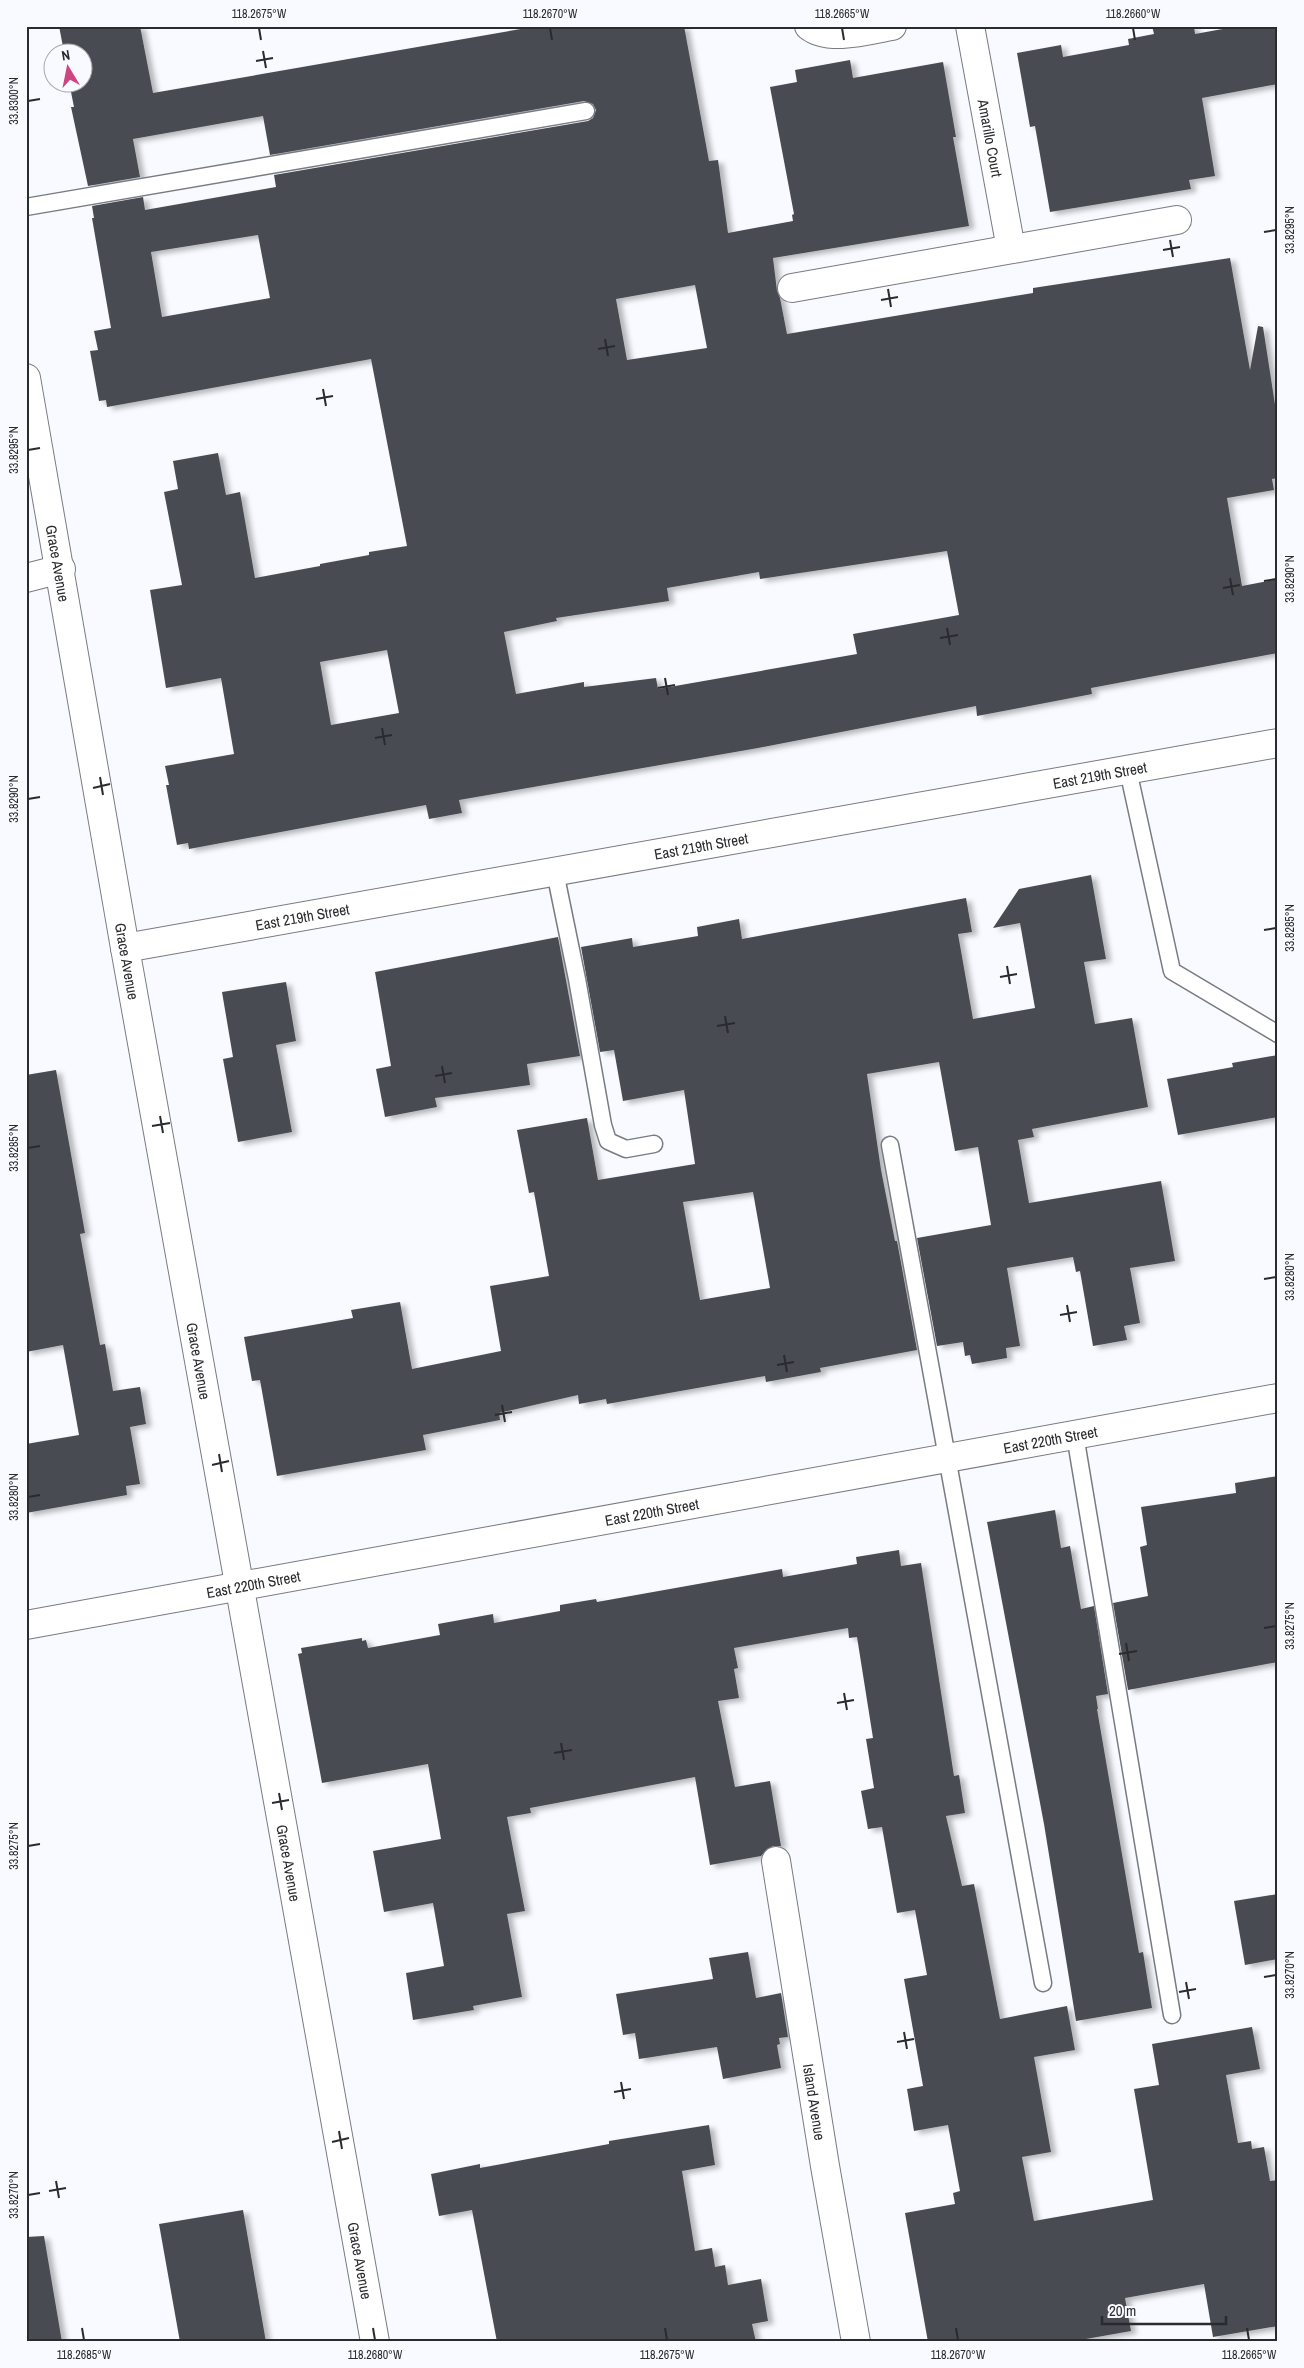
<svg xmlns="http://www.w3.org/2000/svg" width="1304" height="2368" viewBox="0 0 1304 2368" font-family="'Archivo Narrow',sans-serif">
  <defs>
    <filter id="shadow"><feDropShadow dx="5.5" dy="3" stdDeviation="2.5" flood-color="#0004"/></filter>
  </defs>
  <rect width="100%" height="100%" fill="#f8faff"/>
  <!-- building -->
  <path fill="#494c52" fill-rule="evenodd" filter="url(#shadow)" d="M 59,26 L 140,26 L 153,93 L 538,26 L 684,26 L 709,161 L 718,160 L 728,233 L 793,221 L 792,215 L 794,214 L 770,87 L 797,82 L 795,70 L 850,60 L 853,78 L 943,62 L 956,137 L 953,137 L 969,226 L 773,258 L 777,291 L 780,298 L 787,334 L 1033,293 L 1033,288 L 1230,258 L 1250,370 L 1258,326 L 1263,327 L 1278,424 L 1278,478 L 1272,479 L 1274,490 L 1227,498 L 1242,586 L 1278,579 L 1278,653 L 1091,688 L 1092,694 L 977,716 L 976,706 L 758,748 L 459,800 L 462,813 L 429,819 L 426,805 L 189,849 L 188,843 L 177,845 L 166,785 L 169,785 L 165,766 L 234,754 L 221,678 L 166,688 L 150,590 L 182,585 L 164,492 L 178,489 L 173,461 L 218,453 L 226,495 L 240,492 L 255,578 L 320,566 L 320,564 L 369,555 L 369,552 L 407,546 L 371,359 L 107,407 L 106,400 L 99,401 L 90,351 L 98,350 L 94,331 L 111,328 L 92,218 L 94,218 L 92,206 L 143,197 L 145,210 L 276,187 L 274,175 L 588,121 L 593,118 L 596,110 L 593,104 L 584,101 L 270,155 L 263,116 L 133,139 L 140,177 L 88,186 L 71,107 L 74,107 L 69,82 L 82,82 L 82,52 L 64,52 ZM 258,235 L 270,298 L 162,317 L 151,252 ZM 695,285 L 707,348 L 627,360 L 616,299 ZM 947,551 L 959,615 L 853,634 L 857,654 L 658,689 L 656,678 L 584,687 L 584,682 L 516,694 L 504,632 L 557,621 L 556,618 L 669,601 L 667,588 L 759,572 L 760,579 ZM 387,650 L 399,713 L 331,725 L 320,662 Z
    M 1152,26 L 1194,26 L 1195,34 L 1239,26 L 1278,26 L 1278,84 L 1202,98 L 1215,176 L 1189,180 L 1191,189 L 1050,212 L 1035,126 L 1030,127 L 1017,53 L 1061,45 L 1063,57 L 1129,45 L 1128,39 L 1154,34 Z
    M 1091,875 L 1106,959 L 1084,962 L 1095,1024 L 1132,1018 L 1148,1107 L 1032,1129 L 1034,1137 L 1018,1140 L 1029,1203 L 1161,1181 L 1175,1261 L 1130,1268 L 1140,1323 L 1124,1326 L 1127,1340 L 1093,1346 L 1080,1271 L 1076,1272 L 1073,1257 L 1007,1268 L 1020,1346 L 1006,1348 L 1007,1358 L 972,1364 L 970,1355 L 965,1356 L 963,1342 L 937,1346 L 917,1238 L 991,1225 L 978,1147 L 955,1151 L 939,1062 L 867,1074 L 881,1170 L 895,1241 L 897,1241 L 917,1350 L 820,1368 L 821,1372 L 766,1382 L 765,1376 L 607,1404 L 606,1399 L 579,1404 L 578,1395 L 499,1413 L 500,1420 L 423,1435 L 426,1450 L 277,1476 L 260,1380 L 252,1381 L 244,1337 L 353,1318 L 351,1310 L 400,1302 L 412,1369 L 501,1351 L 490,1286 L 549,1276 L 534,1192 L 529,1193 L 517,1130 L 587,1118 L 598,1180 L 695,1164 L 684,1090 L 623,1101 L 614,1050 L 600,1052 L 581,947 L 632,938 L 633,947 L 698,936 L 697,927 L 739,919 L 742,939 L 966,898 L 972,932 L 958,934 L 973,1019 L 1035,1008 L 1020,923 L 993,928 L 1019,889 ZM 753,1192 L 770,1288 L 700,1300 L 683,1202 Z
    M 558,937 L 580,1056 L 527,1064 L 530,1085 L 435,1098 L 437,1107 L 385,1117 L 376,1069 L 391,1066 L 375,972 Z
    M 286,982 L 296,1041 L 276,1045 L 292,1132 L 238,1142 L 223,1059 L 233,1057 L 222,992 Z
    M 1278,1055 L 1278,1117 L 1178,1135 L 1167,1079 L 1233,1067 L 1232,1063 Z
    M 56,1070 L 85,1233 L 80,1234 L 100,1345 L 105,1344 L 113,1391 L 140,1387 L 146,1424 L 130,1427 L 140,1484 L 126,1486 L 127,1495 L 26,1513 L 26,1444 L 79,1435 L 63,1345 L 26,1352 L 26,1075 Z
    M 1278,1476 L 1278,1662 L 1128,1690 L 1113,1603 L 1148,1596 L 1140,1547 L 1147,1545 L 1141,1507 L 1236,1493 L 1235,1483 Z
    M 1055,1510 L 1061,1548 L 1070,1546 L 1081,1609 L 1094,1606 L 1108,1694 L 1096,1696 L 1098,1709 L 1097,1709 L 1139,1953 L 1143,1952 L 1152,2008 L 1076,2021 L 1044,1824 L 987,1522 Z
    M 899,1550 L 901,1566 L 921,1563 L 954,1776 L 959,1775 L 965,1813 L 946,1816 L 962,1886 L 974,1884 L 1000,2019 L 1067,2006 L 1075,2050 L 1034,2057 L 1051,2152 L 1022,2157 L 1034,2221 L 1153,2200 L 1134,2089 L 1159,2085 L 1152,2044 L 1252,2027 L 1260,2069 L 1226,2075 L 1238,2143 L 1251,2141 L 1252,2149 L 1264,2147 L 1270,2181 L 1278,2180 L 1278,2326 L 1213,2337 L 1204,2284 L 1125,2298 L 1131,2331 L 1069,2342 L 928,2342 L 905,2213 L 955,2204 L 953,2193 L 960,2191 L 948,2125 L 914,2131 L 907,2089 L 923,2086 L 904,1979 L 927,1975 L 915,1910 L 897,1913 L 882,1827 L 868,1829 L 861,1791 L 874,1788 L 866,1739 L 873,1738 L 857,1637 L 849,1638 L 848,1628 L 734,1648 L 738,1668 L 734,1669 L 739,1698 L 718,1701 L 735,1787 L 770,1781 L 781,1846 L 773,1846 L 767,1849 L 761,1856 L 710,1865 L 695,1777 L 530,1808 L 531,1813 L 507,1817 L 525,1911 L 507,1914 L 522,1997 L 473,2006 L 474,2010 L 413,2020 L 406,1973 L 444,1966 L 433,1903 L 384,1912 L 373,1851 L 441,1839 L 428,1764 L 322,1783 L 298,1654 L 302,1653 L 301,1648 L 362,1638 L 362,1641 L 366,1640 L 368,1648 L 440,1635 L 438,1624 L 493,1614 L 494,1623 L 560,1611 L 560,1605 L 596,1599 L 597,1602 L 782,1569 L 783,1577 L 857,1564 L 856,1557 Z
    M 1278,1894 L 1278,1959 L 1245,1965 L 1234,1901 Z
    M 748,1952 L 756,1998 L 781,1993 L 788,2037 L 779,2038 L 780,2044 L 777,2045 L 781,2068 L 723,2079 L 717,2047 L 639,2059 L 635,2033 L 623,2035 L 616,1994 L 713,1979 L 709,1958 Z
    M 709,2125 L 715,2165 L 682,2171 L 695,2251 L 712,2248 L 715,2267 L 725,2265 L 728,2285 L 761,2279 L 768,2321 L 752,2324 L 756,2342 L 497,2342 L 472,2210 L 439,2216 L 431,2174 L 480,2164 L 480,2168 L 609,2144 L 609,2141 Z
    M 243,2210 L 266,2342 L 180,2342 L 159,2224 Z
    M 44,2236 L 62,2342 L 26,2342 L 26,2237 Z"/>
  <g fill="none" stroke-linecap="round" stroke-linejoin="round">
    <defs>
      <path id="service" d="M 26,207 L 586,111
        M 1128,770 L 1172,971 L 1278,1034
        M 555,872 L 577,979 L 603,1125 L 608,1141 L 626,1149 L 654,1144
        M 890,1145 L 1043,1983
        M 1075,1435 L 1172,2015"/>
      <g id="minor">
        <path d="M 809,26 C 829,42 869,30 892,26"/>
        <path id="s1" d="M 970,26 L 1011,249"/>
        <path d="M 792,288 L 1177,220"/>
        <path id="s2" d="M 26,378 L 125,948 L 375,2342"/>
        <path d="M 26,578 L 61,569"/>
        <path id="s3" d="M 125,948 L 1278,743"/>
        <path id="s4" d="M 776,1861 L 825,2166 L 856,2342"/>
      </g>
      <g id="tertiary">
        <path id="s5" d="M 26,1625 L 1278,1398"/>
      </g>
    </defs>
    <!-- service casing -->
    <use href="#service" stroke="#787b82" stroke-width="19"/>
    <!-- minor casing -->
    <use href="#minor" stroke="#787b82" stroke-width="30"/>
    <!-- tertiary casing -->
    <use href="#tertiary" stroke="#787b82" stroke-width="30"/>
    <!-- service -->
    <use href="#service" stroke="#fff" stroke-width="16"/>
    <!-- minor -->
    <use href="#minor" stroke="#fff" stroke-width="28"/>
    <!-- tertiary -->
    <use href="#tertiary" stroke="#fff" stroke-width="28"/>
  </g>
  <!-- ticks -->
  <path fill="none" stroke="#2a2b2e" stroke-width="2" d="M 259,28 L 261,40M 550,28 L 552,40M 842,28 L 844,40M 1133,28 L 1135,40M 263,51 L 266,68M 256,61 L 273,58M 28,101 L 40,99M 1264,232 L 1276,230M 1170,240 L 1173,257M 1163,250 L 1180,247M 888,289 L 891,307M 881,300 L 898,297M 605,339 L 608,356M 598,349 L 615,346M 323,389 L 326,406M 316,399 L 333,396M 28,450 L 40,448M 1230,578 L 1233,595M 1264,581 L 1276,579M 1223,588 L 1240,585M 947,628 L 950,645M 940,638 L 958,635M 665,678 L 668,695M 658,688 L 675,685M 382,728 L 385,745M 375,738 L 392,735M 100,777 L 103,795M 93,788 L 110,784M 28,799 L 40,797M 1264,930 L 1276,928M 1007,966 L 1010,984M 1000,977 L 1017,974M 725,1016 L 728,1033M 717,1026 L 735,1023M 442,1066 L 445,1083M 435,1076 L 452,1073M 160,1116 L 163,1133M 152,1126 L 170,1123M 28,1148 L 40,1146M 1264,1279 L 1276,1277M 1067,1305 L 1070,1322M 1060,1315 L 1077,1312M 784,1355 L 787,1372M 777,1365 L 794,1362M 502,1405 L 505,1422M 495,1415 L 512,1412M 219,1454 L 222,1472M 212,1465 L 229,1461M 28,1497 L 40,1495M 1264,1628 L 1276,1626M 1126,1643 L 1129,1661M 1119,1654 L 1137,1651M 844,1693 L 847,1710M 837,1703 L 854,1700M 561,1743 L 564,1760M 554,1753 L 572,1750M 279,1793 L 282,1810M 272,1803 L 289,1800M 28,1846 L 40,1844M 1264,1977 L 1276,1975M 1186,1982 L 1189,1999M 1179,1992 L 1196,1989M 904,2032 L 907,2049M 897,2042 L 914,2039M 621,2082 L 624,2099M 614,2092 L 631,2089M 339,2131 L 342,2149M 332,2142 L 349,2138M 56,2181 L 59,2198M 49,2191 L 66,2188M 28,2195 L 40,2193M 82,2328 L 84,2340M 373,2328 L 375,2340M 665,2328 L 667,2340M 956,2328 L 958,2340M 1247,2328 L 1249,2340"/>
  <g text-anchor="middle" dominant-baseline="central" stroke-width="5" stroke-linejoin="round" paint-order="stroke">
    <!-- street labels -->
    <g font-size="15" fill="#2a2b2e" stroke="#f8faff">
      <text stroke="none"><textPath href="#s1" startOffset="114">Amarillo Court</textPath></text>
      <text stroke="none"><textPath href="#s2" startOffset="188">Grace Avenue</textPath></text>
      <text stroke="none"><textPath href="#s3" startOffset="990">East 219th Street</textPath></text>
      <text stroke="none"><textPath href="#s3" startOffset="585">East 219th Street</textPath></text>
      <text stroke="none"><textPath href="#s3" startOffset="180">East 219th Street</textPath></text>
      <text stroke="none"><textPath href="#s2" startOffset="592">Grace Avenue</textPath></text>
      <text stroke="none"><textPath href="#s2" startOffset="998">Grace Avenue</textPath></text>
      <text stroke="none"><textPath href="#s5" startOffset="1041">East 220th Street</textPath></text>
      <text stroke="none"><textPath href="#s5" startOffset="636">East 220th Street</textPath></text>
      <text stroke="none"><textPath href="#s5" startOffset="231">East 220th Street</textPath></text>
      <text stroke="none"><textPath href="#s2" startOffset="1508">Grace Avenue</textPath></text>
      <text stroke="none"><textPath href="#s4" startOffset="244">Island Avenue</textPath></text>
      <text stroke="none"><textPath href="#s2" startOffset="1912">Grace Avenue</textPath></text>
    </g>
  </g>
  <!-- border -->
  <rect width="1304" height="2368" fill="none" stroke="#f8faff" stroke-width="55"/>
  <!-- north arrow -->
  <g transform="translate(68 68) rotate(350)"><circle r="24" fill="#f8faff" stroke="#a6a7ab"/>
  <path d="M0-4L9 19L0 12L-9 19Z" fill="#ce4580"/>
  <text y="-8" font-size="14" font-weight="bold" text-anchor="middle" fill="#2a2b2e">N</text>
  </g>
  <!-- scale -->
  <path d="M1102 2316v8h124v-8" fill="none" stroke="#2a2b2e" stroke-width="2.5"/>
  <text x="1109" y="2316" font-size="15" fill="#2a2b2e" stroke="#f8faff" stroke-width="4" paint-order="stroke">20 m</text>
  <rect x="28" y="28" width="1248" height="2312" fill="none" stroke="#2a2b2e" stroke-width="2"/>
  <g font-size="12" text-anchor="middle" fill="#2a2b2e">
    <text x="259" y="18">118.2675°W</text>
    <text x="550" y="18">118.2670°W</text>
    <text x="842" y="18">118.2665°W</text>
    <text x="1133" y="18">118.2660°W</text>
    <text transform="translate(14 101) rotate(-90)" y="4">33.8300°N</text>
    <text transform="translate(1290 230) rotate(-90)" y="4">33.8295°N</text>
    <text transform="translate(14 450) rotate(-90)" y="4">33.8295°N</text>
    <text transform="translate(1290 579) rotate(-90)" y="4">33.8290°N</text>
    <text transform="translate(14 799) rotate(-90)" y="4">33.8290°N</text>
    <text transform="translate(1290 928) rotate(-90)" y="4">33.8285°N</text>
    <text transform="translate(14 1148) rotate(-90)" y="4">33.8285°N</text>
    <text transform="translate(1290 1277) rotate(-90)" y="4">33.8280°N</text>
    <text transform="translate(14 1497) rotate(-90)" y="4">33.8280°N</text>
    <text transform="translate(1290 1626) rotate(-90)" y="4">33.8275°N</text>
    <text transform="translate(14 1846) rotate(-90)" y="4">33.8275°N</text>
    <text transform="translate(1290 1975) rotate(-90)" y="4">33.8270°N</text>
    <text transform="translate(14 2195) rotate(-90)" y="4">33.8270°N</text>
    <text x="84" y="2359">118.2685°W</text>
    <text x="375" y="2359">118.2680°W</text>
    <text x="667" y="2359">118.2675°W</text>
    <text x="958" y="2359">118.2670°W</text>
    <text x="1249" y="2359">118.2665°W</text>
  </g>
</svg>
